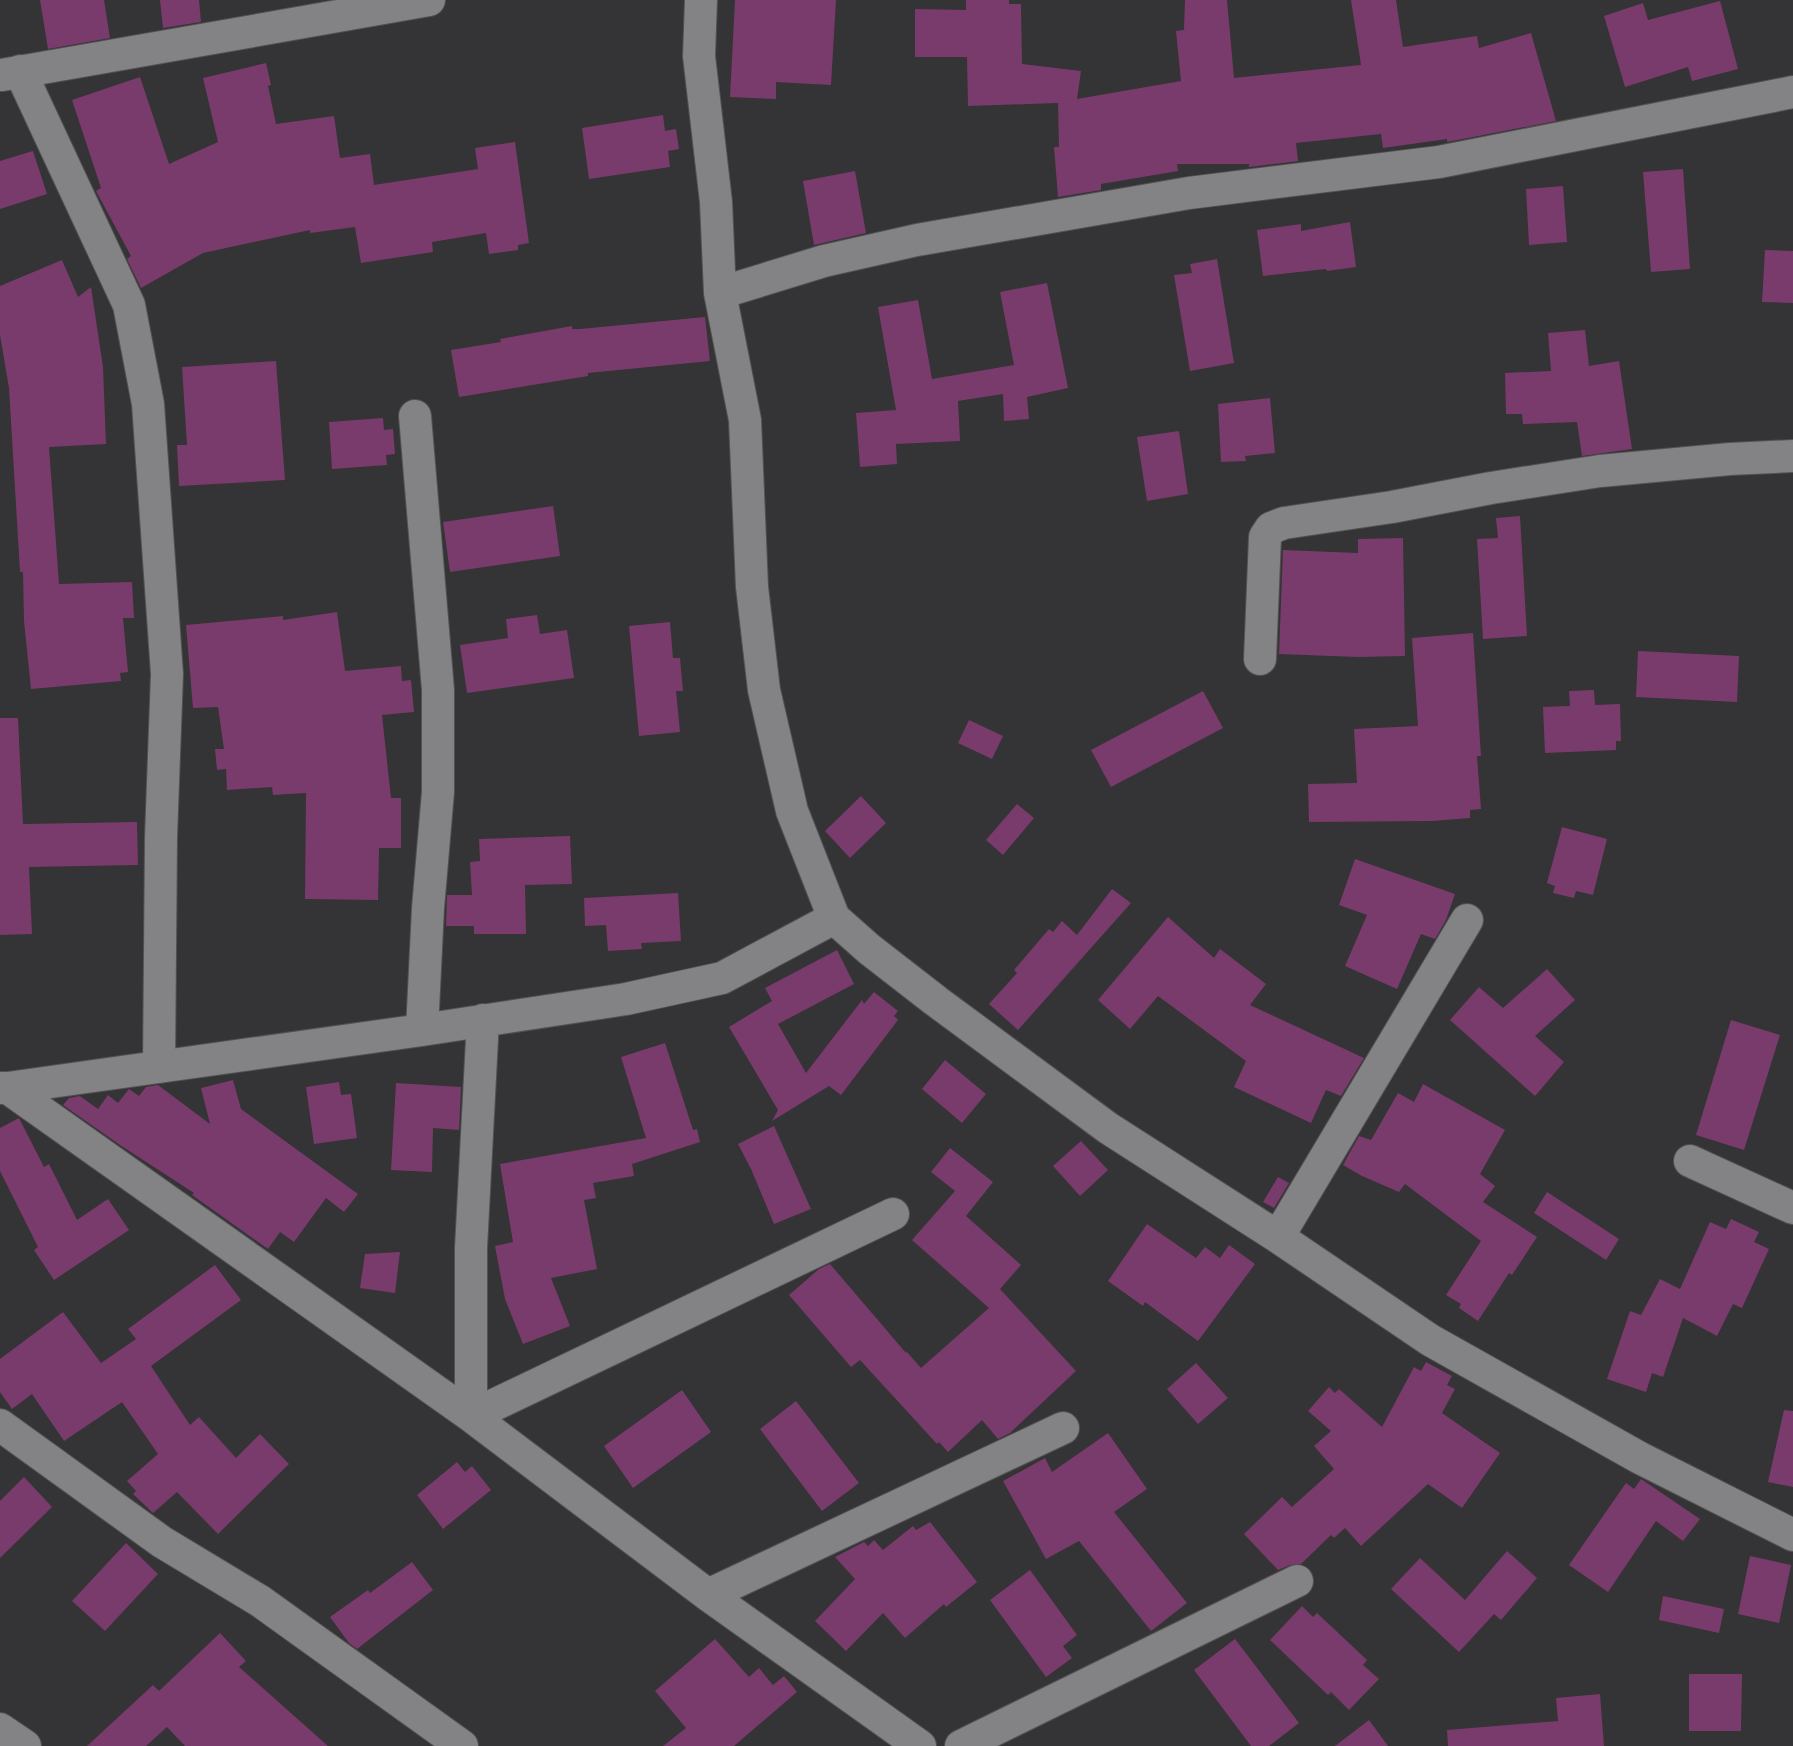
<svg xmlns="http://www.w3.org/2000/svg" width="1793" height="1746" viewBox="0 0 1793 1746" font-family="'Noto Serif',serif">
  <rect width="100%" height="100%" fill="#343335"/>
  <!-- building -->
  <path fill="#793b6c" d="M 40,0 L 104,0 L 110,38 L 48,49 Z
    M 160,0 L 199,0 L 201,22 L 163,28 Z
    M 735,0 L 836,0 L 831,85 L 776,82 L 776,99 L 730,97 Z
    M 966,0 L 1009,0 L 1009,4 L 1021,4 L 1022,64 L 1081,71 L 1077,99 L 1181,81 L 1176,31 L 1184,30 L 1185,0 L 1227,0 L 1234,78 L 1361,65 L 1351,0 L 1396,0 L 1403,47 L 1477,36 L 1479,48 L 1531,33 L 1556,121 L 1447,142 L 1447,139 L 1383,148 L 1381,134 L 1296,143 L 1298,161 L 1249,167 L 1249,164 L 1177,164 L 1178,171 L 1101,184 L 1101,190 L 1058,197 L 1054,147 L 1059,147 L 1058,103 L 968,106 L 967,57 L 915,57 L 915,9 L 966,10 Z
    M 1720,1 L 1738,69 L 1692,81 L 1688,67 L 1625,87 L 1604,16 L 1643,3 L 1648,20 Z
    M 266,63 L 271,85 L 268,86 L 276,124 L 334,116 L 340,158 L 370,154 L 374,185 L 478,169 L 475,148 L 515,142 L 529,243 L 518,245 L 518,250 L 489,254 L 486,233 L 432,242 L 433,252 L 361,263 L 355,227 L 310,233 L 310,230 L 203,253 L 141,288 L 127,259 L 131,256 L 96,191 L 101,188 L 72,100 L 140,77 L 169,164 L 218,142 L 203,78 Z
    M 663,115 L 665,131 L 676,129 L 679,149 L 668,151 L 670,167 L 589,179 L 582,128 Z
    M 33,151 L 47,194 L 0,209 L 0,161 Z
    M 1683,169 L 1690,269 L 1651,272 L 1643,172 Z
    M 855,171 L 866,233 L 814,245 L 803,181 Z
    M 1563,186 L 1567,242 L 1529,245 L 1526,189 Z
    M 1350,222 L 1356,267 L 1327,271 L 1326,269 L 1263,276 L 1257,230 L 1301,224 L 1301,231 Z
    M 1765,250 L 1793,251 L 1793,303 L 1762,302 Z
    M 1217,259 L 1234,363 L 1190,371 L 1174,275 L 1192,273 L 1190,264 Z
    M 62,260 L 78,297 L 91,287 L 103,367 L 106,444 L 49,447 L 59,584 L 132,582 L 134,618 L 123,618 L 128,672 L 120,673 L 121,681 L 31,689 L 24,621 L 23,572 L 20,572 L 9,388 L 0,335 L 0,286 Z
    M 1047,283 L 1068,388 L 1027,397 L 1029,419 L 1004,421 L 1003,394 L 958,401 L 960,441 L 896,444 L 897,464 L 860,467 L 856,413 L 896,410 L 878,307 L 918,300 L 932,379 L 1014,365 L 1000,292 Z
    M 705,317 L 710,361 L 588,373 L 588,376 L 459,397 L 451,350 L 501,342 L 500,339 L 572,326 L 572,329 L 580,329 Z
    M 1585,330 L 1589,366 L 1619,361 L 1632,449 L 1582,456 L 1577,422 L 1523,424 L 1522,414 L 1506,414 L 1505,373 L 1551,371 L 1548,333 Z
    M 276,361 L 285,480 L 179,486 L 177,445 L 187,445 L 182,367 Z
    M 1270,398 L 1275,453 L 1245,456 L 1246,461 L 1221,462 L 1218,404 Z
    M 383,418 L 384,430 L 393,429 L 395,454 L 386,455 L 387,465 L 332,469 L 329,422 Z
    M 1179,431 L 1188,494 L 1147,501 L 1137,437 Z
    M 553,506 L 560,556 L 450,572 L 443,522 Z
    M 1520,516 L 1527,636 L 1483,639 L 1477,539 L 1498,538 L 1496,518 Z
    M 1403,538 L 1405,656 L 1358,657 L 1279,654 L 1283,550 L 1358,553 L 1358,539 Z
    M 337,612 L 345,671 L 401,666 L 402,681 L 411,680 L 414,712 L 382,715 L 391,798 L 401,798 L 401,848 L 379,848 L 378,900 L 305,899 L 306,793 L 273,795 L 272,787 L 227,790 L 226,769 L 217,770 L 215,749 L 224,749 L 218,707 L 193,708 L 186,625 L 283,616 L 283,620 Z
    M 537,615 L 540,634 L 567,630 L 574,678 L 467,693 L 460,645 L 508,638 L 506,619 Z
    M 670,622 L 673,658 L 680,658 L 683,691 L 676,691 L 680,732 L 639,736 L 629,626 Z
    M 1473,633 L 1481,756 L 1477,756 L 1481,809 L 1470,810 L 1470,818 L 1432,821 L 1309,822 L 1308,784 L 1357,783 L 1354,729 L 1418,726 L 1412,638 Z
    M 1638,651 L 1739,656 L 1737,702 L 1636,697 Z
    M 1594,690 L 1595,705 L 1620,704 L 1621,741 L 1616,741 L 1616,750 L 1545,753 L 1543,707 L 1570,706 L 1569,691 Z
    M 1203,691 L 1223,728 L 1111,787 L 1091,750 Z
    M 0,718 L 18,718 L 23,824 L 137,822 L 138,865 L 29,867 L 32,934 L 0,935 Z
    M 969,720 L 1003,736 L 992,759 L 958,743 Z
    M 861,796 L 886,823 L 850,858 L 825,831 Z
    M 1017,804 L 1034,818 L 1003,855 L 986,840 Z
    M 1562,827 L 1607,839 L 1593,895 L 1576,891 L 1574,898 L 1553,893 L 1555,886 L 1547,883 Z
    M 570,836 L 572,884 L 525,885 L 526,934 L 474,934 L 474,926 L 446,926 L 447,895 L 472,895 L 470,862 L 480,861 L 479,839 Z
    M 1355,859 L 1455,894 L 1446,920 L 1435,939 L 1421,934 L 1397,989 L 1345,966 L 1367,915 L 1339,905 Z
    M 1112,889 L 1131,903 L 1018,1030 L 989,1004 L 1017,973 L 1014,970 L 1049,929 L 1053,932 L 1062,921 L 1077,935 Z
    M 678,893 L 681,941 L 641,943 L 642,949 L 608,951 L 606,925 L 585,926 L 584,898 Z
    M 1168,917 L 1214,958 L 1220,949 L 1266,984 L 1250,1005 L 1364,1058 L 1341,1096 L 1326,1090 L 1311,1123 L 1234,1087 L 1246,1061 L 1158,996 L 1130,1029 L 1098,1000 Z
    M 837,950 L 854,984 L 778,1024 L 806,1073 L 862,1000 L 864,1004 L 874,992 L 898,1011 L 894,1016 L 898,1020 L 841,1095 L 829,1086 L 772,1121 L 778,1110 L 729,1027 L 772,1001 L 765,988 Z
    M 1547,969 L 1575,1000 L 1535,1036 L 1564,1062 L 1535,1096 L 1450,1020 L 1479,987 L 1503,1008 Z
    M 1731,1020 L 1780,1035 L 1744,1150 L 1696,1135 Z
    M 665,1043 L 693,1130 L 697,1129 L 700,1142 L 632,1164 L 634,1176 L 593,1183 L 596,1198 L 584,1200 L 597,1269 L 551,1278 L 570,1326 L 523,1344 L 505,1299 L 495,1246 L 513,1242 L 500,1164 L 646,1138 L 621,1057 Z
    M 945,1060 L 986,1094 L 962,1123 L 922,1089 Z
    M 233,1080 L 241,1109 L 358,1194 L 344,1212 L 326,1198 L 294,1242 L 280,1232 L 268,1249 L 192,1195 L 194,1193 L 120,1145 L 63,1105 L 69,1098 L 80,1096 L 98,1109 L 108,1095 L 118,1103 L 129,1089 L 139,1096 L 146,1087 L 158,1085 L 210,1124 L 201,1088 Z
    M 339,1082 L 341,1095 L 351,1094 L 357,1138 L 314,1144 L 306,1087 Z
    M 396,1083 L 461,1087 L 459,1130 L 433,1128 L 432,1172 L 391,1170 Z
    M 1423,1084 L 1505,1130 L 1480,1174 L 1495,1186 L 1483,1202 L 1537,1237 L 1512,1275 L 1509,1273 L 1478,1321 L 1459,1308 L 1461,1304 L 1446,1295 L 1481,1241 L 1405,1184 L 1399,1192 L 1362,1176 L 1343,1165 L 1359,1136 L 1371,1140 L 1398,1093 L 1414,1102 Z
    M 19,1118 L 44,1167 L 49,1164 L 77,1220 L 108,1199 L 129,1230 L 54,1280 L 34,1250 L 38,1247 L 0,1171 L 0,1128 Z
    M 774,1126 L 811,1209 L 774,1224 L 751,1169 L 738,1144 Z
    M 1081,1141 L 1108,1170 L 1080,1196 L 1053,1166 Z
    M 950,1148 L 993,1182 L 966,1216 L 1021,1265 L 1000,1289 L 1076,1371 L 1010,1433 L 998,1439 L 982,1420 L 948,1452 L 939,1442 L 937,1444 L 860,1360 L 851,1367 L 789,1295 L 819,1269 L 830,1264 L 906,1353 L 907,1352 L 921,1368 L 989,1308 L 912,1240 L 955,1191 L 931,1172 Z
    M 1278,1177 L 1289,1183 L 1274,1208 L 1263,1202 Z
    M 1547,1192 L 1619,1239 L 1606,1260 L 1534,1213 Z
    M 1731,1219 L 1759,1232 L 1754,1242 L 1769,1249 L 1742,1308 L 1733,1304 L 1717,1336 L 1683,1318 L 1663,1377 L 1652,1373 L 1646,1392 L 1607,1379 L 1630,1311 L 1641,1315 L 1660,1279 L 1680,1289 L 1710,1222 L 1726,1229 Z
    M 1147,1224 L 1196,1258 L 1205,1247 L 1220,1258 L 1229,1245 L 1255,1264 L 1198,1341 L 1145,1302 L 1143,1306 L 1108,1281 Z
    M 400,1252 L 395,1293 L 360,1288 L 365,1254 Z
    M 215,1265 L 241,1300 L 151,1366 L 190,1425 L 199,1417 L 236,1458 L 260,1434 L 289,1464 L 218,1534 L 177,1492 L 153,1513 L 133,1494 L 136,1491 L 127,1481 L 158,1454 L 122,1402 L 64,1441 L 32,1394 L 12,1409 L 0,1392 L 0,1359 L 63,1312 L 101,1363 L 136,1339 L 128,1329 Z
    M 1426,1362 L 1452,1376 L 1447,1385 L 1455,1389 L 1442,1413 L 1500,1453 L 1462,1508 L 1428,1484 L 1361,1546 L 1345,1528 L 1334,1538 L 1331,1535 L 1301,1564 L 1290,1565 L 1278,1570 L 1244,1534 L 1282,1497 L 1292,1507 L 1334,1469 L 1314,1446 L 1331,1431 L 1308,1411 L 1329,1387 L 1335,1393 L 1339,1389 L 1382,1427 L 1414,1367 L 1421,1371 Z
    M 1196,1363 L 1228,1398 L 1198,1424 L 1167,1389 Z
    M 682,1390 L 711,1432 L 633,1488 L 604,1446 Z
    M 796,1401 L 859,1483 L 822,1511 L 760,1429 Z
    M 1784,1410 L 1793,1411 L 1793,1487 L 1768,1482 Z
    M 1108,1433 L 1147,1489 L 1114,1512 L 1187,1603 L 1151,1631 L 1079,1541 L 1046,1559 L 1003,1481 L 1045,1458 L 1052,1472 Z
    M 457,1462 L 465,1472 L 472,1466 L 491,1490 L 443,1529 L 417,1495 Z
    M 24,1477 L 52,1507 L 0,1558 L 0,1501 Z
    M 1641,1479 L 1700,1519 L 1683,1541 L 1656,1521 L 1608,1592 L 1569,1565 L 1626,1483 L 1634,1489 Z
    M 930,1522 L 977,1582 L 946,1607 L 944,1604 L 905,1638 L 883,1613 L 846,1651 L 815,1621 L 855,1579 L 835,1557 L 864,1542 L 868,1546 L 874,1540 L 883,1550 L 913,1526 L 916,1530 Z
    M 126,1543 L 158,1574 L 105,1631 L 72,1601 Z
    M 1507,1551 L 1537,1578 L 1501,1620 L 1494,1614 L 1459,1652 L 1391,1589 L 1420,1558 L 1465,1600 Z
    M 1750,1556 L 1791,1565 L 1779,1623 L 1738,1614 Z
    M 412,1562 L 433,1590 L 357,1649 L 349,1643 L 330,1617 L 368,1590 L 370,1593 Z
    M 1030,1570 L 1077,1635 L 1063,1646 L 1072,1658 L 1046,1677 L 990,1600 Z
    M 1663,1596 L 1724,1609 L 1719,1633 L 1659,1620 Z
    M 1302,1606 L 1313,1617 L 1317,1613 L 1367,1660 L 1363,1665 L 1379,1679 L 1349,1710 L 1331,1692 L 1328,1695 L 1270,1640 Z
    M 220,1633 L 246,1661 L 239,1667 L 328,1746 L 185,1746 L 167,1727 L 146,1746 L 87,1746 L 153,1685 L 159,1691 Z
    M 715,1639 L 749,1677 L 759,1668 L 773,1685 L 784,1676 L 797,1692 L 734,1746 L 663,1746 L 686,1728 L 655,1691 Z
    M 1235,1639 L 1299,1723 L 1269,1746 L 1251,1746 L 1194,1670 Z
    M 1689,1674 L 1742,1674 L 1741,1731 L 1689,1731 Z
    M 1600,1694 L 1604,1746 L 1448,1746 L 1447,1730 L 1558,1721 L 1556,1698 Z
    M 1369,1720 L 1388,1746 L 1335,1746 Z"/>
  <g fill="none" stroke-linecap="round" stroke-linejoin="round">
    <defs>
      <path id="minor" d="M 701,0 L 699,56 L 716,202 L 720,293 L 745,420 L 752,587 L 764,690 L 792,811 L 834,918
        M 20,71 L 129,305 L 148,404 L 167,674 L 161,837 L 159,1067
        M 2,75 L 429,0
        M 720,293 L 824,261 L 917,240 L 1189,193 L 1439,162 L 1793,92
        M 415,416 L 438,690 L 438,792 L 428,908 L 422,1030
        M 1260,659 L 1265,537 L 1271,528 L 1284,523 L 1392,507 L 1491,488 L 1600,471 L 1730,459 L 1793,456
        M 483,1020 L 471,1248 L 471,1416 L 893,1214
        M 0,1088 L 8,1088 L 471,1416 L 708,1595 L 920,1746
        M 8,1088 L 422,1030 L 626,999 L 722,978 L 834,918 L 869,949 L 936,1001 L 1108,1128 L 1278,1237 L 1430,1340 L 1640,1458 L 1793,1535
        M 1690,1161 L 1793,1208
        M 1278,1237 L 1467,920
        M 0,1425 L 162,1542 L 260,1601 L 462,1746
        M 708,1595 L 1063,1428
        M 0,1729 L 25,1746
        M 961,1746 L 1297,1581"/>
    </defs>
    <!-- minor casing -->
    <use href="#minor" stroke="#525152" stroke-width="34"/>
    <!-- minor -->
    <use href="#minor" stroke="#838284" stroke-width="32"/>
  </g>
</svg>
